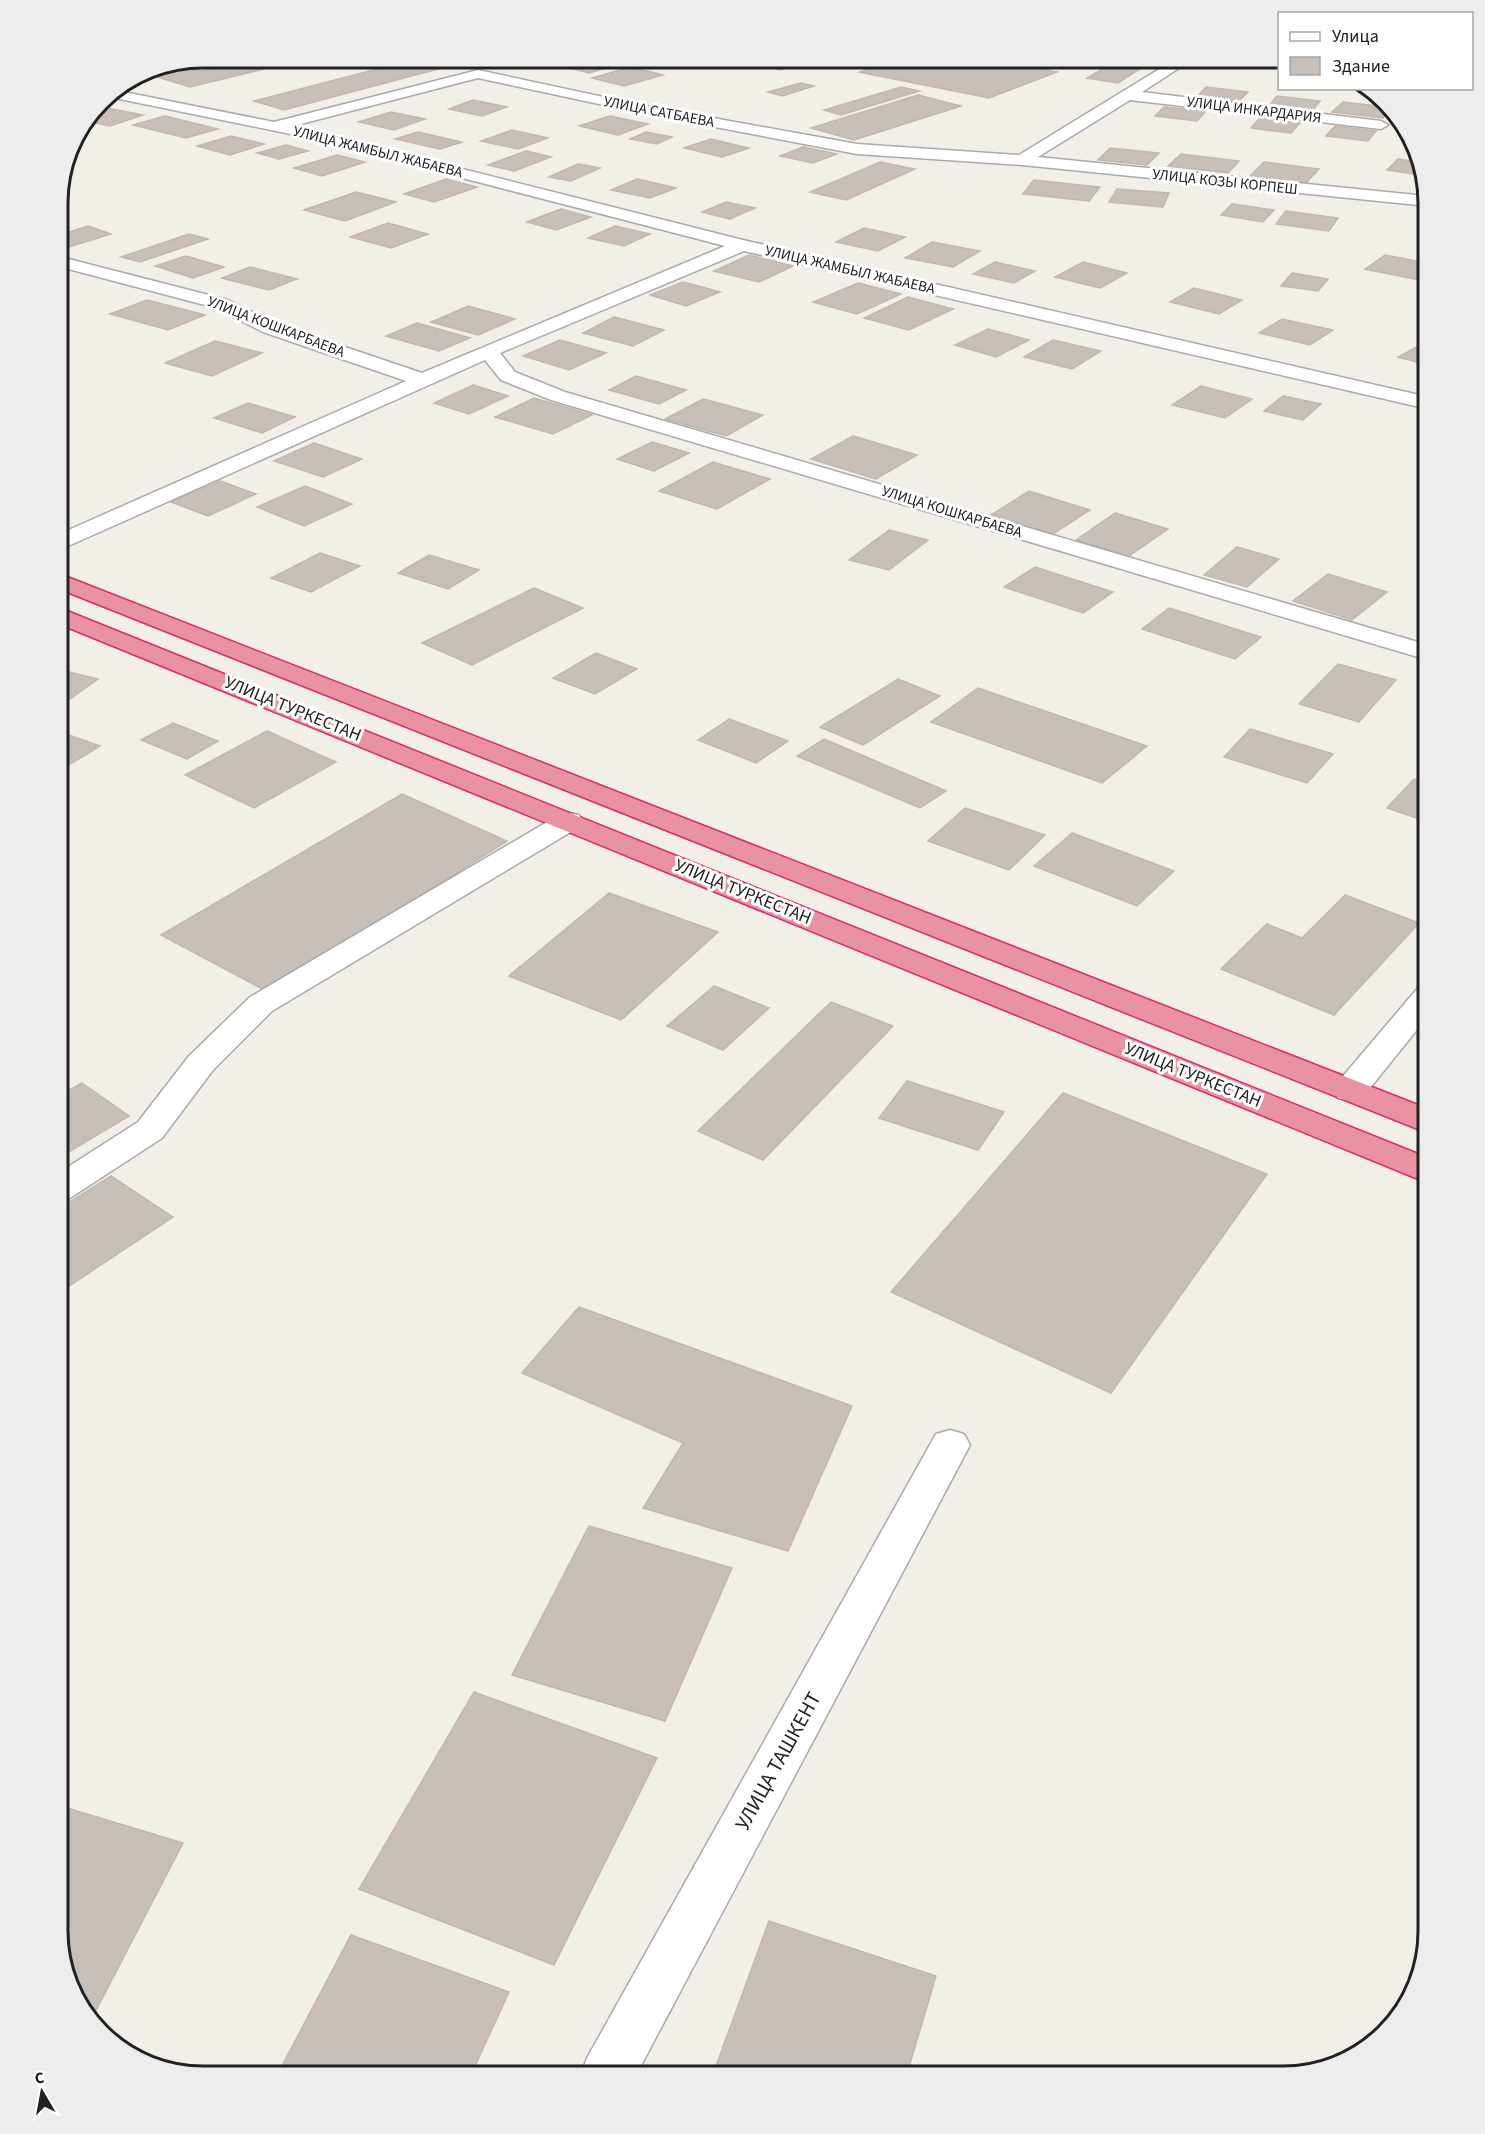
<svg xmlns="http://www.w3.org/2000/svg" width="1485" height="2134" viewBox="0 0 1485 2134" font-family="'Source Sans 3',sans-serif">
  <rect width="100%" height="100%" fill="#f2efe9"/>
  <!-- building -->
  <path fill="#c7bfb8" stroke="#c4b6ab" stroke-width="1.5" d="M 262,57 L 289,63 L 190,87 L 141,72 L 147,68 L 172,63 L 201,71 Z
    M 601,57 L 646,57 L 589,73 L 565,67 Z
    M 680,57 L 728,57 L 709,63 Z
    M 758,57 L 764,57 L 797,65 L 780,70 L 743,61 Z
    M 777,57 L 836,57 L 810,65 Z
    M 902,57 L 980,57 L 1057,72 L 989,98 L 859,72 Z
    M 1251,57 L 1280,57 L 1280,63 L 1249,59 Z
    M 408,61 L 438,69 L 284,110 L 254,101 Z
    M 1116,61 L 1146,65 L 1118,83 L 1087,78 Z
    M 631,67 L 663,75 L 624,86 L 592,78 Z
    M 801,83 L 814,86 L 782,96 L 768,92 Z
    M 901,87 L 919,91 L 841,115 L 824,110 Z
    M 1206,87 L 1248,92 L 1239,101 L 1197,97 Z
    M 918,95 L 961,106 L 854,140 L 811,128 Z
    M 1277,96 L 1320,101 L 1312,111 L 1269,106 Z
    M 473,100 L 507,107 L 482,116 L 449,109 Z
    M 1343,102 L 1387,107 L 1390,110 L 1383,118 L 1332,112 Z
    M 96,106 L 143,115 L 110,126 L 86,121 Z
    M 1164,107 L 1206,111 L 1197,121 L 1155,116 Z
    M 391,112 L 425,119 L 394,130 L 359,122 Z
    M 165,116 L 218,129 L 186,138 L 133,125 Z
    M 610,116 L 648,124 L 618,135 L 579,126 Z
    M 1260,118 L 1300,123 L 1291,133 L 1251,128 Z
    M 1335,126 L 1376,131 L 1368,141 L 1326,136 Z
    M 512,130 L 548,138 L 518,149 L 481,141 Z
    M 418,132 L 462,142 L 440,149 L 395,139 Z
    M 646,132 L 672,137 L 657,144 L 630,139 Z
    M 231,136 L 264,144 L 230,155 L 197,146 Z
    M 711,139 L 749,148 L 722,157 L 684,148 Z
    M 286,145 L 308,151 L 279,159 L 257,153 Z
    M 803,147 L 837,154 L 813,163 L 780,156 Z
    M 1110,148 L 1159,153 L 1147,165 L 1098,160 Z
    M 526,151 L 551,157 L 514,171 L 488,165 Z
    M 1181,154 L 1239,161 L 1228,173 L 1168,166 Z
    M 337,155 L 365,162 L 322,176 L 294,168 Z
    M 1398,159 L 1417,162 L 1421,175 L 1387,170 Z
    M 880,162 L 915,169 L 846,200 L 810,192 Z
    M 1264,162 L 1319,169 L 1306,183 L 1250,176 Z
    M 578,164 L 600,168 L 571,181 L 549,177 Z
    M 446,179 L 477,187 L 434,202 L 404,194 Z
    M 637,179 L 676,188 L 650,198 L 611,190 Z
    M 1034,180 L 1100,187 L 1089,201 L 1023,194 Z
    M 1117,189 L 1169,193 L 1163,207 L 1109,202 Z
    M 356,192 L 396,202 L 345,221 L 304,210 Z
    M 726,202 L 755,208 L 730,219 L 702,212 Z
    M 1232,204 L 1274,210 L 1263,222 L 1221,215 Z
    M 561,209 L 591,217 L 556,230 L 527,222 Z
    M 1286,211 L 1338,218 L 1329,231 L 1276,224 Z
    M 388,223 L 428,234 L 391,248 L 350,237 Z
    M 88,226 L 111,234 L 69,247 L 57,243 L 57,236 Z
    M 615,226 L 650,234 L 624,246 L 588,238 Z
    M 864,228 L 905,237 L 878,251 L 836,242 Z
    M 189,234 L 208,239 L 140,262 L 121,257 Z
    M 932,242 L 980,251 L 953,267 L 905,258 Z
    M 749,255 L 793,266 L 759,282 L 714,271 Z
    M 1385,255 L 1428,263 L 1428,273 L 1419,280 L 1365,269 Z
    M 186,256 L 224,267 L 193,278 L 155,266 Z
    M 995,262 L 1035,271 L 1014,283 L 973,274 Z
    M 1083,262 L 1127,273 L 1100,288 L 1055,277 Z
    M 250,267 L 297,279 L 269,290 L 222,278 Z
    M 1292,273 L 1328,279 L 1318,291 L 1281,286 Z
    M 683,282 L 720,292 L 686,306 L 650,295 Z
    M 858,283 L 901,294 L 857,314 L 813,302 Z
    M 1194,288 L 1242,300 L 1219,314 L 1170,302 Z
    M 908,297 L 953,309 L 909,330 L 864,318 Z
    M 147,300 L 205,315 L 168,330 L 110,314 Z
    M 468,306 L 515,319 L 478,335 L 431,322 Z
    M 614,317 L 664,330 L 633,346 L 583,333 Z
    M 1282,319 L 1333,330 L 1310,345 L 1259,333 Z
    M 417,323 L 470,338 L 439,351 L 386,336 Z
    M 988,329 L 1029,340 L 996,357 L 955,345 Z
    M 560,340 L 606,353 L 569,370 L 523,356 Z
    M 1053,340 L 1101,351 L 1072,369 L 1024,357 Z
    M 215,341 L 262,353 L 212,376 L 165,363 Z
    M 1422,344 L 1428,345 L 1428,365 L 1398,357 Z
    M 636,376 L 686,390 L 659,404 L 609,390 Z
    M 473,385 L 508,396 L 469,414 L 434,403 Z
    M 1201,386 L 1252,399 L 1225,418 L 1172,405 Z
    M 1283,396 L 1321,404 L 1303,420 L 1264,411 Z
    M 534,398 L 592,415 L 553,434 L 495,417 Z
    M 703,399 L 763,415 L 726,436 L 665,419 Z
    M 248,403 L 295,417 L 262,433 L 214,418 Z
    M 853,436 L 917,455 L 876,479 L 811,459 Z
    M 652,442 L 689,453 L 654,471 L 617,459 Z
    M 314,443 L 362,459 L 323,477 L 274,461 Z
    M 713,462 L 770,479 L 717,509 L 659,491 Z
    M 220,481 L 256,494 L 208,516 L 171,502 Z
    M 305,486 L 352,504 L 304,526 L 257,507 Z
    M 1029,491 L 1090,510 L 1053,534 L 991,515 Z
    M 1115,513 L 1168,529 L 1129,556 L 1076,540 Z
    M 889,530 L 928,540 L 889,570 L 849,560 Z
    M 1237,547 L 1279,559 L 1247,587 L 1204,575 Z
    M 320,553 L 360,566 L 311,592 L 271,578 Z
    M 429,555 L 479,570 L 448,589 L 398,573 Z
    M 1035,567 L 1113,592 L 1083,613 L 1004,587 Z
    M 1328,574 L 1387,592 L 1352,620 L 1293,601 Z
    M 534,588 L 583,608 L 472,665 L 422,643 Z
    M 1169,608 L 1261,637 L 1235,659 L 1142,629 Z
    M 596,653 L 637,669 L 595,694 L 553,678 Z
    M 1338,664 L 1396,680 L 1359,722 L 1299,704 Z
    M 57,669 L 98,679 L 57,708 Z
    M 898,679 L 940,696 L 863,745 L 820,727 Z
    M 978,688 L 1147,746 L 1102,783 L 931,722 Z
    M 729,719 L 788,741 L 756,763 L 698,740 Z
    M 173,723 L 218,741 L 187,759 L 141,740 Z
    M 1250,729 L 1333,754 L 1307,783 L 1224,757 Z
    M 267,731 L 336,762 L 254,808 L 185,775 Z
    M 60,732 L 100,746 L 57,772 L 57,734 Z
    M 824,739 L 946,791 L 920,808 L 797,756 Z
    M 1414,779 L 1428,784 L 1428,822 L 1387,808 Z
    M 402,794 L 507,841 L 268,992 L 161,935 Z
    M 965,808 L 1045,835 L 1009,870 L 928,841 Z
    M 1072,833 L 1174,871 L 1137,906 L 1034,866 Z
    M 609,893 L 718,932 L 621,1020 L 509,976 Z
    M 1345,895 L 1419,923 L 1334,1015 L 1221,969 L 1267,924 L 1302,938 Z
    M 714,986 L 769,1008 L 723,1050 L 667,1026 Z
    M 831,1002 L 893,1026 L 763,1160 L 698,1131 Z
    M 907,1081 L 1004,1112 L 978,1150 L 879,1118 Z
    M 82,1083 L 129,1116 L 57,1159 L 57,1097 Z
    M 1063,1093 L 1267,1174 L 1111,1393 L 891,1292 Z
    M 111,1176 L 173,1217 L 57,1294 L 57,1210 Z
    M 579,1307 L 852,1406 L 788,1551 L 643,1508 L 683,1443 L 522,1373 Z
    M 589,1526 L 732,1568 L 665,1721 L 512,1675 Z
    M 474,1692 L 657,1758 L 554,1965 L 359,1889 Z
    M 57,1805 L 183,1843 L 91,2020 L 76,2004 L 57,1932 Z
    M 769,1921 L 936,1976 L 906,2077 L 712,2077 Z
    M 351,1935 L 509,1992 L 470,2077 L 276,2077 Z"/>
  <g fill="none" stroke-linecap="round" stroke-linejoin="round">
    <defs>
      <path id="street" d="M 1179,57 L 1196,57 L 1142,92 L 1381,121 L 1388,125 L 1381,129 L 1130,100 L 1038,157 L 1426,196 L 1428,206 L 1022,165 L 857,154 L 641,113 L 478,78 L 293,126 L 743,240 L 1428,397 L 1428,409 L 744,251 L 500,353 L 515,372 L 565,392 L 1428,645 L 1428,660 L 551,400 L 501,380 L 485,360 L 57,551 L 57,535 L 406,381 L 263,332 L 216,308 L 57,266 L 57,256 L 228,300 L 277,324 L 422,373 L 725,246 L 300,136 L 105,96 L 114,90 L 274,122 L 478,70 L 641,105 L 857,144 L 1019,155 Z
        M 569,813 L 579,815 L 583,821 L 579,827 L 272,1011 L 213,1070 L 162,1138 L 70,1198 L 57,1202 L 57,1174 L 138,1122 L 189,1056 L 250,997 L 559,815 Z
        M 1428,986 L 1428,1016 L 1362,1098 L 1350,1101 L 1338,1098 L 1333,1090 L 1338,1082 L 1417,989 Z
        M 950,1430 L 964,1434 L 970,1445 L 635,2077 L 580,2077 L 587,2058 L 936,1434 Z"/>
      <path id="highway" d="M 57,573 L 1428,1109 L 1428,1133 L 57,588 Z
        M 57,607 L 1428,1158 L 1428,1183 L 57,623 Z"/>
    </defs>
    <!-- street casing -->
    <use href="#street" stroke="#a9a9a9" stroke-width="3"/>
    <!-- highway casing -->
    <use href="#highway" stroke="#dc2a67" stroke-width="3"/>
    <!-- street -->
    <use href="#street" fill="#fff" fill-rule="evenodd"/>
    <!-- highway -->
    <use href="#highway" fill="#e892a2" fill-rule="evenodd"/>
  </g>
  <g text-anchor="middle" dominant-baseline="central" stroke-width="6" stroke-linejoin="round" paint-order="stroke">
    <!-- far-street labels -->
    <g font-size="15" fill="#222" stroke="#fff">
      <text transform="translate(1254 110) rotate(7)">УЛИЦА ИНКАРДАРИЯ</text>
      <text transform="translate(659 112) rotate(11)">УЛИЦА САТБАЕВА</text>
      <text transform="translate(378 152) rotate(14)">УЛИЦА ЖАМБЫЛ ЖАБАЕВА</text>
      <text transform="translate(1225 182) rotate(6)">УЛИЦА КОЗЫ КОРПЕШ</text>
      <text transform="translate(850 270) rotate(13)">УЛИЦА ЖАМБЫЛ ЖАБАЕВА</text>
      <text transform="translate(276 327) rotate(21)">УЛИЦА КОШКАРБАЕВА</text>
      <text transform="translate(952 512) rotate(17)">УЛИЦА КОШКАРБАЕВА</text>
    </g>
    <!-- street labels -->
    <g font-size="18" fill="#222" stroke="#fff">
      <text transform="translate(293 709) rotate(22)">УЛИЦА ТУРКЕСТАН</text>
      <text transform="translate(743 892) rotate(22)">УЛИЦА ТУРКЕСТАН</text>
      <text transform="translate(1193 1075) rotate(22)">УЛИЦА ТУРКЕСТАН</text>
    </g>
    <!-- near-street labels -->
    <g font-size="21" fill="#222" stroke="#fff">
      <text transform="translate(778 1761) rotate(-61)">УЛИЦА ТАШКЕНТ</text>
    </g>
  </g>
  <!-- crop -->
  <path d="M0 0H1485V2134H0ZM203 68H1283A135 135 0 0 1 1418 203V1931A135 135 0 0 1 1283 2066H203A135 135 0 0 1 68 1931V203A135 135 0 0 1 203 68Z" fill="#ededed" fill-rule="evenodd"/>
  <path fill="none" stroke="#222" stroke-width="3" d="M203 68H1283A135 135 0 0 1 1418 203V1931A135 135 0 0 1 1283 2066H203A135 135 0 0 1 68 1931V203A135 135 0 0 1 203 68Z"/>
  <!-- legend -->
  <rect x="1278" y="12" width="195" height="78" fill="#ffffff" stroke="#a7a7a7" stroke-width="1.5"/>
  <rect x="1290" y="32" width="30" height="9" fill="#ffffff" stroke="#a7a7a7" stroke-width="1.5"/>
  <text x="1332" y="42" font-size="18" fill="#222222">Улица</text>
  <rect x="1290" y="57" width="30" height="18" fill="#c7bfb8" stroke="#a7a7a7" stroke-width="1.5"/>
  <text x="1332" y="72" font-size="18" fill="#222222">Здание</text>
  <!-- north arrow -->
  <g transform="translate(42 2092) rotate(350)" stroke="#ffffff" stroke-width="4.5" paint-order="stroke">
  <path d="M0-4.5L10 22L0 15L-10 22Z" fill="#222222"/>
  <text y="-9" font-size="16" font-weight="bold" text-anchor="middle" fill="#222222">С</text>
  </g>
</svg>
